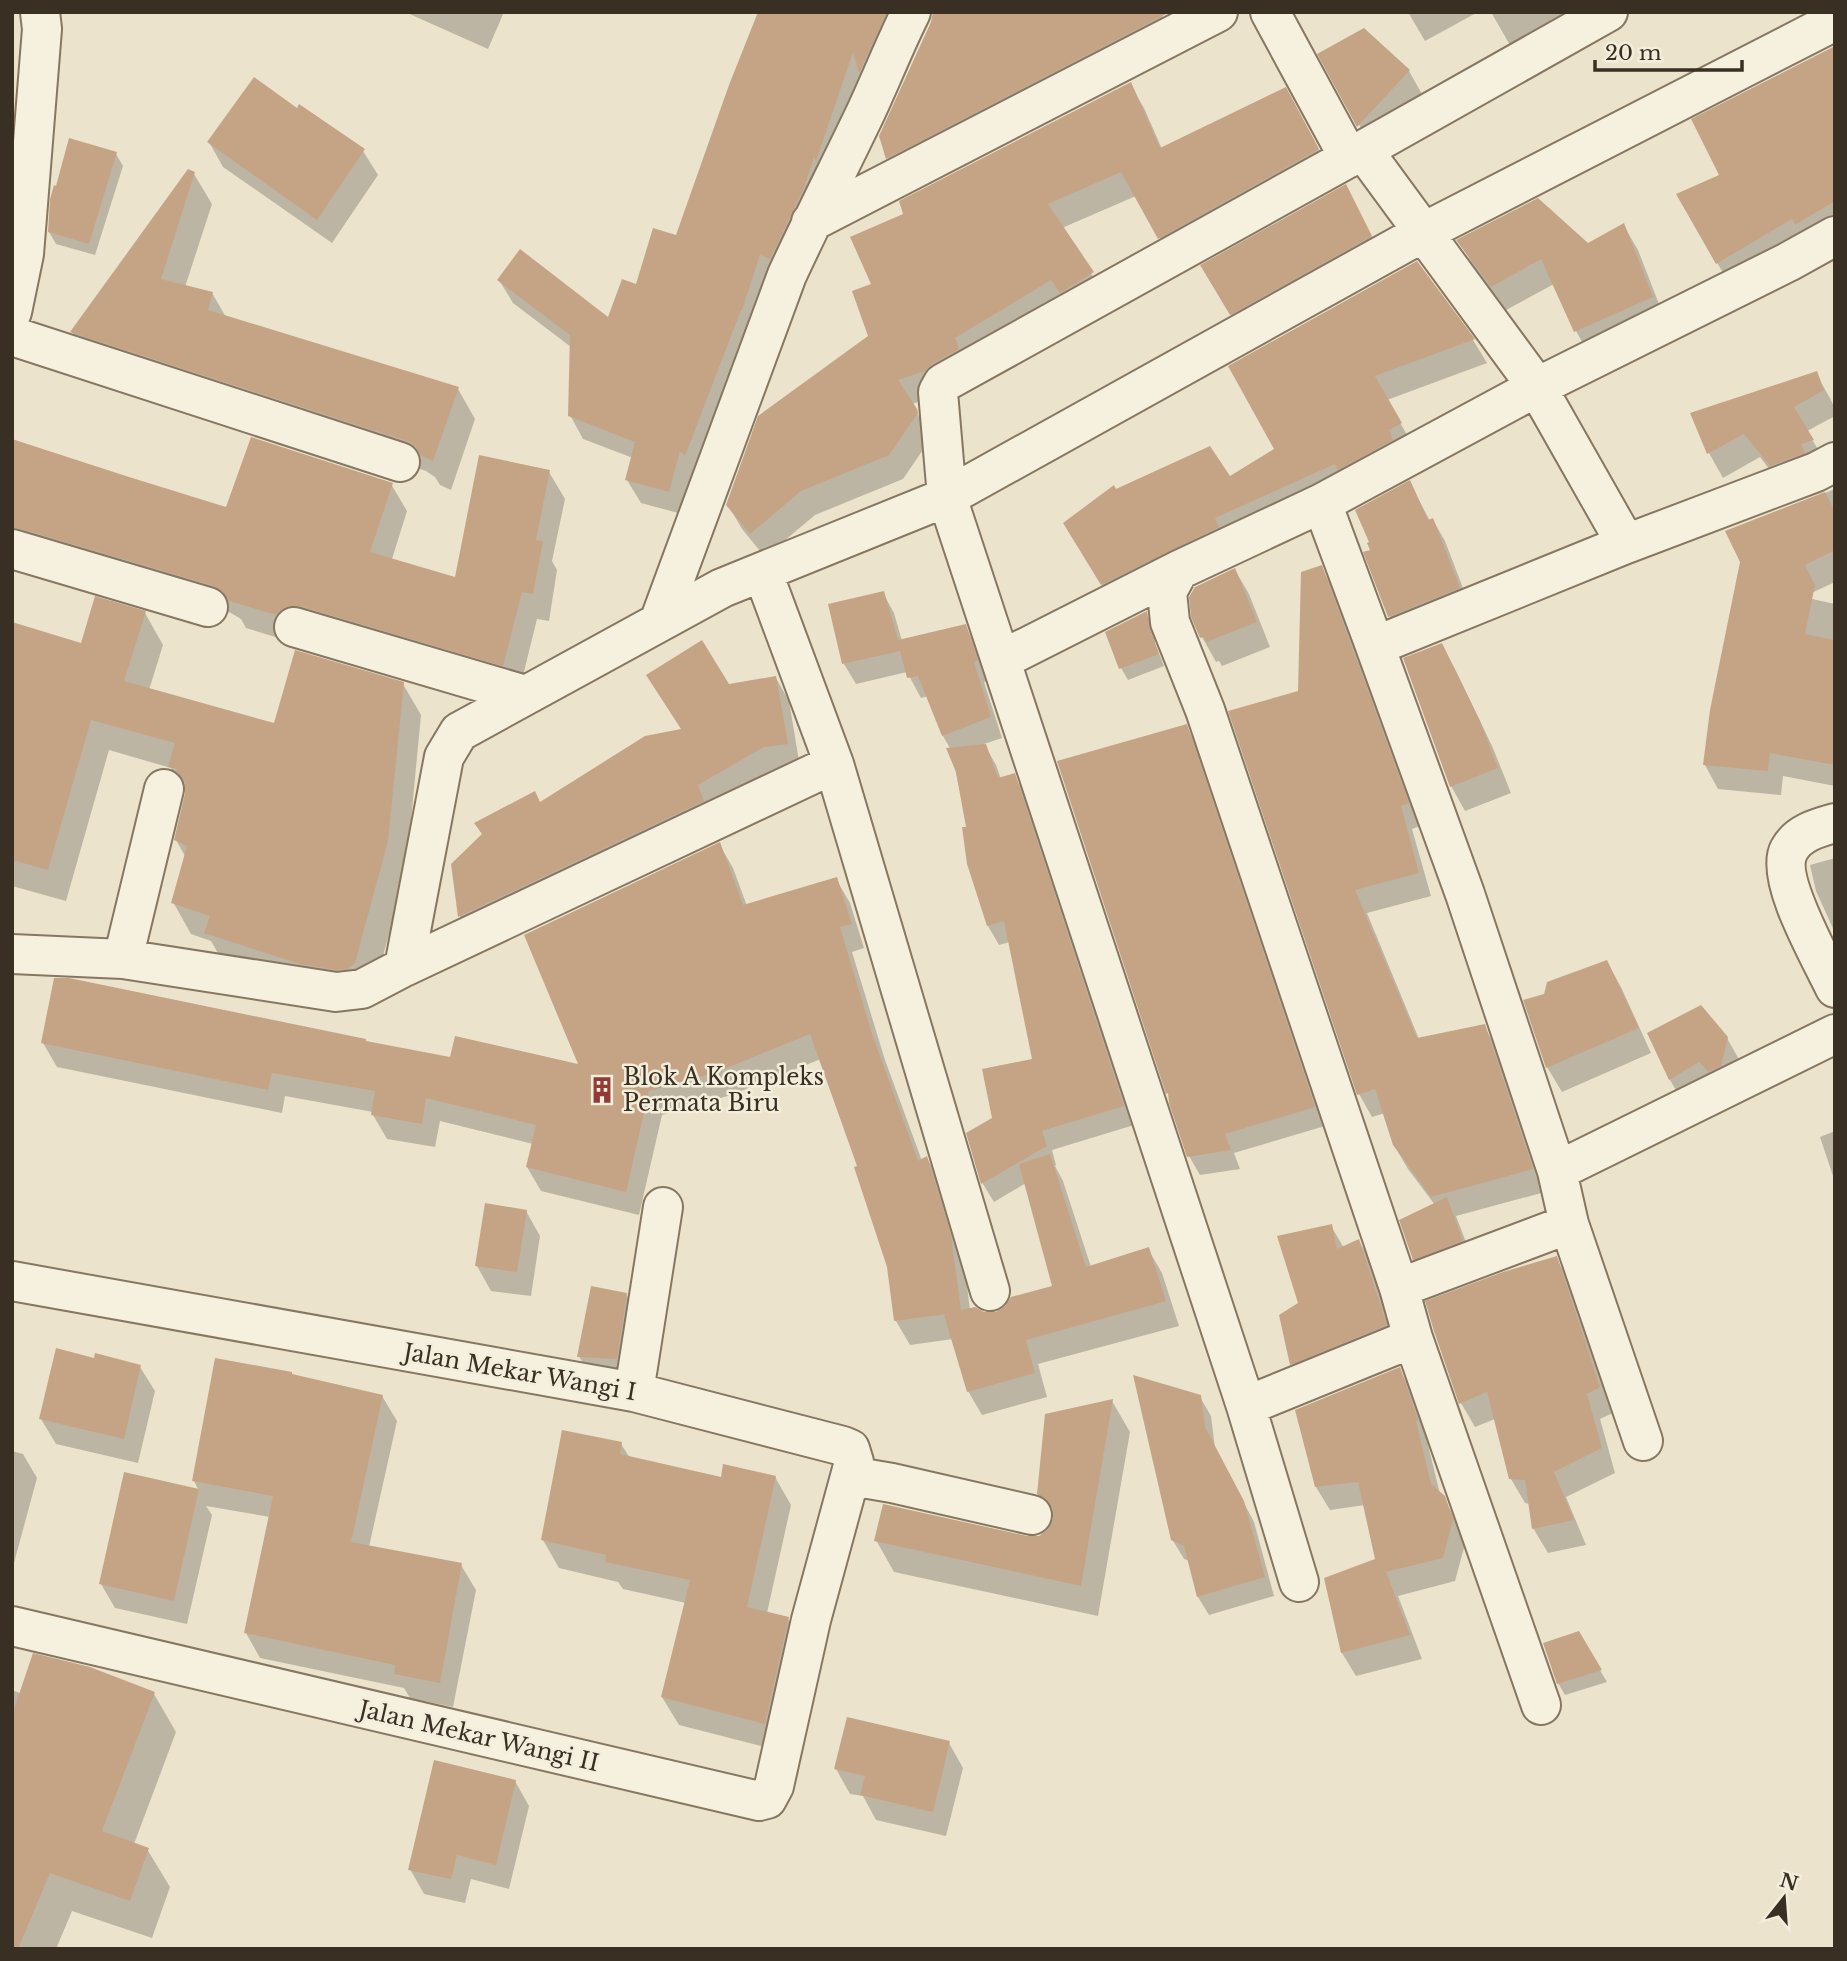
<svg xmlns="http://www.w3.org/2000/svg" width="1847" height="1961" viewBox="0 0 1847 1961" font-family="'Libre Baskerville',serif">
  <rect width="100%" height="100%" fill="#ebe3cc"/>
  <!-- shadow -->
  <path fill="#0003" d="M 405,12 L 504,12 L 488,49 Z
    M 788,12 L 919,12 L 698,477 L 693,471 L 682,514 L 641,503 L 627,480 L 633,458 L 583,439 L 570,415 L 571,347 L 513,303 L 499,280 L 609,319 L 678,238 Z
    M 1160,12 L 1173,35 L 899,178 L 888,158 Z
    M 1408,12 L 1478,12 L 1425,41 Z
    M 1491,12 L 1583,12 L 1526,73 Z
    M 1835,48 L 1835,231 L 1730,285 L 1678,195 L 1722,176 Z
    M 1320,54 L 1409,71 L 1423,96 L 1373,150 Z
    M 1130,84 L 1144,108 L 1162,149 L 1299,114 L 1332,174 L 1174,262 L 1136,196 L 1062,228 L 1106,297 L 939,395 L 912,404 L 931,438 L 903,479 L 815,515 L 765,557 L 742,529 L 728,505 L 870,336 L 874,285 L 905,215 Z
    M 297,111 L 363,151 L 378,175 L 332,243 L 223,167 L 209,142 Z
    M 116,154 L 123,166 L 95,255 L 56,244 L 49,232 Z
    M 194,174 L 212,204 L 185,287 L 212,293 L 226,317 L 458,389 L 475,419 L 451,490 L 440,485 L 435,477 L 426,471 L 89,362 L 72,332 Z
    M 1352,198 L 1377,248 L 1238,326 L 1203,266 Z
    M 1624,226 L 1638,250 L 1666,322 L 1590,356 L 1576,331 L 1554,284 L 1506,310 L 1473,265 L 1459,241 L 1588,245 Z
    M 1417,263 L 1473,340 L 1487,363 L 1387,400 L 1414,447 L 1116,607 L 1079,547 L 1116,491 L 1229,479 L 1277,450 Z
    M 1816,374 L 1830,398 L 1835,409 L 1835,416 L 1807,431 L 1831,471 L 1785,490 L 1760,457 L 1723,478 L 1709,453 L 1693,414 Z
    M 12,453 L 227,509 L 391,484 L 407,511 L 392,559 L 456,580 L 549,472 L 565,499 L 552,561 L 557,570 L 549,621 L 537,619 L 519,692 L 292,642 L 246,628 L 241,619 L 231,613 L 35,555 L 12,561 Z
    M 1410,483 L 1430,521 L 1433,520 L 1445,541 L 1471,609 L 1402,638 L 1389,616 L 1372,551 Z
    M 1835,489 L 1835,582 L 1803,597 L 1835,604 L 1835,786 L 1783,776 L 1781,795 L 1718,789 L 1705,765 L 1742,562 L 1727,532 Z
    M 1321,567 L 1334,590 L 1420,826 L 1412,829 L 1431,896 L 1367,913 L 1419,1039 L 1484,1026 L 1497,1049 L 1545,1192 L 1456,1216 L 1475,1266 L 1428,1283 L 1414,1259 L 1435,1205 L 1408,1169 L 1394,1145 L 1385,1113 L 1372,1117 L 1359,1094 L 1299,692 Z
    M 1235,570 L 1249,594 L 1270,647 L 1222,666 L 1219,661 L 1216,662 L 1202,637 Z
    M 883,593 L 894,613 L 902,641 L 965,626 L 976,646 L 988,681 L 984,682 L 1002,738 L 984,744 L 996,765 L 1001,779 L 1014,776 L 1025,794 L 1134,1125 L 1052,1150 L 1056,1165 L 1055,1166 L 1063,1181 L 1091,1267 L 1148,1249 L 1162,1273 L 1179,1326 L 1038,1364 L 1047,1397 L 982,1415 L 968,1391 L 953,1339 L 910,1345 L 896,1321 L 888,1267 L 859,1167 L 821,1059 L 731,1095 L 662,1115 L 639,1215 L 541,1191 L 527,1167 L 533,1144 L 440,1121 L 435,1147 L 387,1139 L 373,1115 L 373,1112 L 285,1096 L 282,1113 L 57,1067 L 43,1043 L 367,1043 L 451,1059 L 581,1067 L 719,844 L 733,868 L 747,906 L 836,879 L 850,903 L 864,948 L 852,952 L 885,1060 L 922,1161 L 927,1158 L 940,1182 L 964,1261 L 970,1310 L 984,1314 L 996,1314 L 1054,1287 L 1026,1183 L 994,1202 L 983,1184 L 968,1134 L 994,1119 L 1034,1061 L 1010,942 L 999,945 L 988,926 L 969,863 L 968,828 L 951,750 L 943,736 L 928,696 L 921,698 L 907,672 L 856,684 L 844,664 L 831,605 Z
    M 145,613 L 163,645 L 149,690 L 275,725 L 403,684 L 421,715 L 406,873 L 372,995 L 225,965 L 211,941 L 191,934 L 173,902 L 185,856 L 176,840 L 187,795 L 171,768 L 109,750 L 66,901 L 12,886 L 12,624 L 82,645 Z
    M 1146,613 L 1153,625 L 1155,643 L 1164,666 L 1128,680 L 1121,668 Z
    M 1441,645 L 1455,669 L 1493,748 L 1511,793 L 1465,811 L 1451,786 Z
    M 776,678 L 789,701 L 800,767 L 473,940 L 460,917 L 453,864 L 483,836 L 476,824 L 540,804 L 682,730 L 728,686 Z
    M 1186,726 L 1197,746 L 1325,1126 L 1234,1153 L 1240,1169 L 1200,1175 L 1189,1156 L 1059,762 Z
    M 1835,858 L 1835,933 L 1816,891 L 1810,865 Z
    M 1607,962 L 1621,987 L 1651,1053 L 1562,1092 L 1547,1067 L 1546,995 Z
    M 1649,1033 L 1727,1038 L 1741,1063 L 1684,1104 L 1670,1080 Z
    M 1835,1131 L 1835,1182 L 1820,1137 Z
    M 526,1211 L 540,1236 L 531,1296 L 491,1291 L 477,1266 Z
    M 1331,1226 L 1344,1248 L 1359,1241 L 1373,1265 L 1399,1350 L 1306,1388 L 1292,1364 L 1300,1304 Z
    M 1556,1258 L 1570,1283 L 1613,1413 L 1600,1419 L 1615,1473 L 1566,1497 L 1586,1545 L 1548,1553 L 1533,1528 L 1530,1504 L 1525,1503 L 1511,1479 L 1495,1419 L 1475,1427 L 1461,1403 Z
    M 626,1294 L 641,1319 L 631,1383 L 593,1381 L 579,1356 Z
    M 96,1360 L 140,1367 L 155,1391 L 138,1463 L 56,1444 L 41,1419 Z
    M 1399,1369 L 1413,1392 L 1430,1444 L 1428,1445 L 1440,1494 L 1458,1522 L 1465,1544 L 1455,1581 L 1398,1596 L 1422,1659 L 1356,1676 L 1342,1653 L 1326,1579 L 1377,1560 L 1365,1505 L 1330,1510 L 1316,1487 Z
    M 292,1376 L 382,1396 L 397,1421 L 369,1547 L 461,1565 L 476,1590 L 453,1707 L 410,1698 L 404,1688 L 260,1658 L 246,1633 L 270,1517 L 206,1506 L 212,1515 L 187,1624 L 115,1608 L 101,1584 L 126,1474 L 199,1491 L 194,1481 Z
    M 1200,1397 L 1211,1416 L 1215,1448 L 1254,1522 L 1274,1596 L 1209,1615 L 1198,1597 L 1190,1561 L 1184,1559 L 1172,1539 Z
    M 1112,1401 L 1130,1432 L 1098,1616 L 894,1572 L 876,1540 L 1038,1538 L 1049,1532 L 1055,1521 L 1039,1493 Z
    M 621,1444 L 630,1458 L 722,1479 L 775,1477 L 791,1505 L 767,1613 L 788,1619 L 804,1647 L 781,1751 L 679,1725 L 662,1697 L 686,1603 L 623,1589 L 618,1582 L 559,1568 L 543,1540 Z
    M 12,1451 L 23,1454 L 37,1478 L 14,1563 L 12,1563 Z
    M 1578,1633 L 1607,1682 L 1565,1695 L 1558,1683 Z
    M 12,1690 L 22,1694 L 154,1694 L 176,1732 L 134,1844 L 147,1849 L 170,1887 L 152,1938 L 72,1911 L 56,1949 L 12,1949 Z
    M 949,1743 L 963,1768 L 946,1836 L 876,1820 L 863,1796 L 850,1794 L 836,1769 Z
    M 515,1781 L 529,1806 L 509,1889 L 471,1879 L 465,1903 L 424,1894 L 410,1869 Z"/>
  <!-- building -->
  <path fill="#c5a486" d="M 758,12 L 887,12 L 859,73 L 853,52 L 816,161 L 814,157 L 804,188 L 770,259 L 760,255 L 742,310 L 741,310 L 685,456 L 680,451 L 669,492 L 625,480 L 635,442 L 568,416 L 570,335 L 497,280 L 520,249 L 608,317 L 622,279 L 636,284 L 653,228 L 676,235 L 729,85 Z
    M 933,12 L 1170,12 L 886,159 L 879,136 L 931,22 Z
    M 1364,28 L 1410,70 L 1357,127 L 1317,54 Z
    M 1835,46 L 1835,201 L 1795,225 L 1792,219 L 1716,264 L 1676,194 L 1719,175 L 1691,119 Z
    M 254,77 L 297,108 L 299,104 L 365,149 L 317,220 L 207,142 Z
    M 1131,82 L 1160,148 L 1286,87 L 1319,149 L 1158,239 L 1121,172 L 1048,204 L 1094,272 L 1060,293 L 1051,280 L 955,338 L 959,349 L 932,364 L 925,371 L 898,380 L 917,409 L 918,413 L 889,455 L 801,491 L 750,534 L 726,505 L 758,416 L 868,336 L 852,291 L 871,284 L 850,237 L 903,214 L 899,201 Z
    M 69,138 L 117,152 L 89,244 L 48,232 L 50,199 L 54,185 L 56,186 Z
    M 188,169 L 195,172 L 161,279 L 213,292 L 208,310 L 459,387 L 433,461 L 420,455 L 416,447 L 407,441 L 70,332 Z
    M 1346,184 L 1372,236 L 1230,315 L 1200,265 Z
    M 1538,198 L 1588,243 L 1624,223 L 1653,297 L 1574,332 L 1541,259 L 1491,287 L 1456,240 Z
    M 1417,261 L 1475,339 L 1375,376 L 1402,423 L 1389,430 L 1393,440 L 1338,470 L 1335,464 L 1215,518 L 1219,527 L 1101,585 L 1063,523 L 1114,485 L 1116,489 L 1210,446 L 1230,476 L 1274,449 L 1228,366 Z
    M 1817,371 L 1824,390 L 1794,407 L 1814,440 L 1801,444 L 1805,453 L 1770,466 L 1744,434 L 1707,454 L 1690,413 Z
    M 251,437 L 393,483 L 370,552 L 455,577 L 479,455 L 550,470 L 536,540 L 543,541 L 533,594 L 522,592 L 503,666 L 300,606 L 288,606 L 279,611 L 276,615 L 229,601 L 223,592 L 214,586 L 18,528 L 12,528 L 12,439 L 129,477 L 226,507 Z
    M 1410,480 L 1428,520 L 1433,518 L 1460,588 L 1388,617 L 1363,552 L 1370,550 L 1367,543 L 1369,542 L 1355,510 Z
    M 1825,492 L 1835,512 L 1835,550 L 1805,565 L 1815,585 L 1805,634 L 1835,640 L 1835,765 L 1770,753 L 1768,771 L 1703,765 L 1710,710 L 1740,562 L 1725,531 Z
    M 1322,565 L 1409,803 L 1401,806 L 1419,873 L 1355,890 L 1417,1038 L 1485,1024 L 1533,1169 L 1431,1197 L 1393,1145 L 1375,1089 L 1357,1095 L 1228,711 L 1298,691 L 1301,572 Z
    M 1235,568 L 1257,622 L 1206,642 L 1204,637 L 1200,638 L 1191,617 L 1189,597 L 1195,587 Z
    M 884,591 L 898,640 L 966,624 L 978,660 L 974,662 L 991,717 L 942,736 L 918,676 L 907,678 L 900,651 L 842,664 L 828,604 Z
    M 95,596 L 146,611 L 124,681 L 274,723 L 295,650 L 404,682 L 388,841 L 355,963 L 347,969 L 336,970 L 300,964 L 204,933 L 210,916 L 171,903 L 187,846 L 174,840 L 185,793 L 185,782 L 176,771 L 177,769 L 168,767 L 175,743 L 91,720 L 48,870 L 12,860 L 12,622 L 81,643 Z
    M 1147,611 L 1150,630 L 1159,654 L 1119,669 L 1105,632 Z
    M 702,640 L 729,684 L 776,676 L 788,744 L 764,747 L 698,785 L 704,801 L 458,917 L 451,864 L 482,834 L 474,823 L 535,791 L 540,802 L 645,736 L 681,729 L 646,675 Z
    M 1442,643 L 1480,721 L 1498,768 L 1450,787 L 1403,658 Z
    M 1187,724 L 1315,1107 L 1225,1134 L 1231,1150 L 1187,1157 L 1169,1103 L 1168,1093 L 1166,1094 L 1057,761 Z
    M 986,744 L 998,778 L 1015,773 L 1124,1106 L 1042,1131 L 1047,1146 L 981,1184 L 966,1133 L 992,1118 L 982,1069 L 1032,1059 L 1004,921 L 987,926 L 967,864 L 962,827 L 966,827 L 956,772 L 946,748 Z
    M 720,842 L 743,905 L 837,877 L 852,924 L 840,927 L 872,1034 L 918,1161 L 927,1156 L 951,1235 L 961,1310 L 975,1307 L 984,1312 L 996,1312 L 1005,1306 L 1011,1297 L 1052,1286 L 1019,1164 L 1050,1154 L 1086,1267 L 1149,1247 L 1166,1301 L 1026,1340 L 1035,1373 L 967,1392 L 944,1315 L 947,1314 L 894,1321 L 887,1267 L 854,1167 L 857,1166 L 810,1034 L 717,1072 L 649,1091 L 626,1192 L 526,1167 L 536,1125 L 426,1098 L 422,1124 L 371,1115 L 375,1091 L 272,1073 L 268,1090 L 41,1043 L 54,978 L 69,978 L 366,1039 L 366,1041 L 450,1057 L 455,1036 L 578,1064 L 524,935 Z
    M 1607,960 L 1639,1028 L 1546,1068 L 1523,1000 L 1544,994 L 1547,982 Z
    M 1701,1005 L 1728,1037 L 1721,1066 L 1709,1072 L 1699,1062 L 1669,1080 L 1647,1033 Z
    M 1447,1197 L 1463,1241 L 1413,1260 L 1399,1220 Z
    M 485,1203 L 527,1210 L 517,1272 L 475,1266 Z
    M 1332,1224 L 1337,1249 L 1359,1239 L 1387,1325 L 1290,1365 L 1279,1315 L 1298,1303 L 1277,1236 Z
    M 1557,1256 L 1600,1387 L 1587,1394 L 1602,1448 L 1554,1472 L 1574,1520 L 1532,1529 L 1525,1480 L 1509,1479 L 1487,1392 L 1459,1404 L 1434,1331 L 1425,1301 L 1503,1272 Z
    M 591,1286 L 627,1293 L 617,1359 L 577,1357 Z
    M 56,1348 L 94,1358 L 95,1353 L 141,1365 L 124,1439 L 39,1419 Z
    M 215,1358 L 292,1372 L 292,1374 L 383,1395 L 351,1542 L 462,1563 L 440,1683 L 394,1674 L 395,1665 L 244,1633 L 273,1496 L 192,1481 Z
    M 1400,1367 L 1418,1420 L 1416,1421 L 1431,1484 L 1445,1496 L 1453,1519 L 1443,1558 L 1386,1572 L 1410,1635 L 1341,1653 L 1324,1578 L 1375,1559 L 1358,1482 L 1315,1487 L 1295,1410 Z
    M 1133,1375 L 1201,1395 L 1205,1427 L 1244,1501 L 1265,1577 L 1197,1597 L 1184,1546 L 1171,1540 Z
    M 1113,1399 L 1081,1586 L 874,1541 L 883,1504 L 1027,1536 L 1039,1536 L 1048,1529 L 1053,1519 L 1053,1509 L 1047,1500 L 1037,1494 L 1045,1414 Z
    M 562,1430 L 622,1442 L 620,1454 L 721,1477 L 723,1464 L 776,1476 L 747,1607 L 789,1617 L 765,1724 L 661,1697 L 690,1580 L 605,1562 L 606,1555 L 541,1540 Z
    M 124,1472 L 199,1489 L 174,1601 L 99,1584 Z
    M 1579,1631 L 1602,1670 L 1557,1684 L 1543,1643 Z
    M 33,1653 L 90,1667 L 155,1692 L 102,1831 L 149,1848 L 130,1901 L 50,1873 L 18,1949 L 12,1949 L 12,1715 Z
    M 847,1717 L 950,1741 L 933,1812 L 860,1795 L 865,1776 L 834,1769 Z
    M 434,1760 L 516,1780 L 496,1865 L 457,1855 L 451,1879 L 408,1870 Z"/>
  <g fill="none" stroke-linecap="round" stroke-linejoin="round">
    <defs>
      <path id="minor" d="M 1270,12 L 1349,158
        M 1608,12 L 1363,150 L 1537,387 L 1626,544 L 1816,472 L 1835,462
        M 811,222 L 1218,12
        M 12,312 L 24,254 L 42,29 L 40,12
        M 12,336 L 400,462
        M 1322,503 L 1375,646
        M 1626,544 L 1375,646 L 1465,894 L 1557,1171 L 1569,1224 L 1643,1441
        M 12,549 L 208,607
        M 763,573 L 834,764 L 990,1291
        M 659,622 L 787,275 C 811,223 837,172 862,120 C 879,85 893,48 911,12
        M 294,627 L 525,695
        M 1001,660 L 1179,570
        M 1835,823 C 1817,828 1798,833 1789,850 C 1774,878 1822,960 1835,988
        M 12,954 L 123,959 L 336,992 L 362,989 L 404,967 L 444,757 L 459,732 L 722,588 L 947,497 L 938,392 L 943,383 L 1363,150
        M 123,959 L 164,789
        M 404,967 L 834,764
        M 1557,1171 L 1835,1034
        M 12,1281 L 634,1392 L 843,1446 L 850,1449 L 854,1462 L 811,1620 L 774,1786 L 767,1799 L 759,1801 L 12,1626
        M 1399,1288 L 1569,1224
        M 634,1392 L 663,1207
        M 1246,1406 L 1413,1338
        M 851,1476 L 892,1483 L 1032,1515
        M 1299,1582 L 1246,1406 L 947,497 L 1424,232 L 1835,21
        M 1541,1705 L 1413,1338 L 1399,1288 L 1205,710 L 1170,622 L 1167,592 L 1179,570 L 1322,503 L 1537,387 L 1788,262 L 1835,236"/>
    </defs>
    <!-- minor casing -->
    <use href="#minor" stroke="#877761" stroke-width="42"/>
    <!-- minor -->
    <use href="#minor" stroke="#f6f0df" stroke-width="38"/>
  </g>
  <!-- icons -->
  <defs>
    <symbol id="building-bare" viewBox="-9 -9 18 18"><path d="M-4-6H4V6H1V3H-1V6H-4ZM-2.5-4.3h1.7v1.8h-1.7ZM.8-4.3h1.7v1.8H.8ZM-2.5-1h1.7V.8h-1.7ZM.8-1h1.7V.8H.8Z" fill="#903b37" stroke="#f3eddb" stroke-width="2.5" paint-order="stroke"/></symbol>
  </defs>
  <g fill-rule="evenodd">
    <use href="#building-bare" x="583" y="1071" width="38" height="38"/>
  </g>
  <g text-anchor="middle" dominant-baseline="central" stroke-width="5" stroke-linejoin="round" paint-order="stroke">
    <!-- poi labels -->
    <g font-size="23" fill="#392f23" stroke="#f3eddb" text-anchor="start">
      <text x="623" y="1077">Blok A Kompleks<tspan x="623" dy="26">Permata Biru</tspan></text>
    </g>
    <!-- street labels -->
    <g font-size="23" fill="#392f23" stroke="#f3eddb">
      <text transform="translate(520 1372) rotate(10)">Jalan Mekar Wangi I</text>
      <text transform="translate(479 1736) rotate(13)">Jalan Mekar Wangi II</text>
    </g>
  </g>
  <!-- border -->
  <rect width="1847" height="1961" fill="none" stroke="#392f23" stroke-width="28"/>
  <!-- north arrow -->
  <g transform="translate(1784 1898) rotate(17)" stroke="#f3eddb" stroke-width="5" paint-order="stroke">
  <path d="M0-5L12 26L0 18L-12 26Z" fill="#392f23"/>
  <text y="-10" font-size="19" font-weight="bold" text-anchor="middle" fill="#392f23">N</text>
  </g>
  <!-- scale -->
  <path d="M1595 60v10h147v-10" fill="none" stroke="#392f23" stroke-width="3.5"/>
  <text x="1605" y="60" font-size="21" fill="#392f23" stroke="#f3eddb" stroke-width="5" paint-order="stroke">20 m</text>
</svg>
